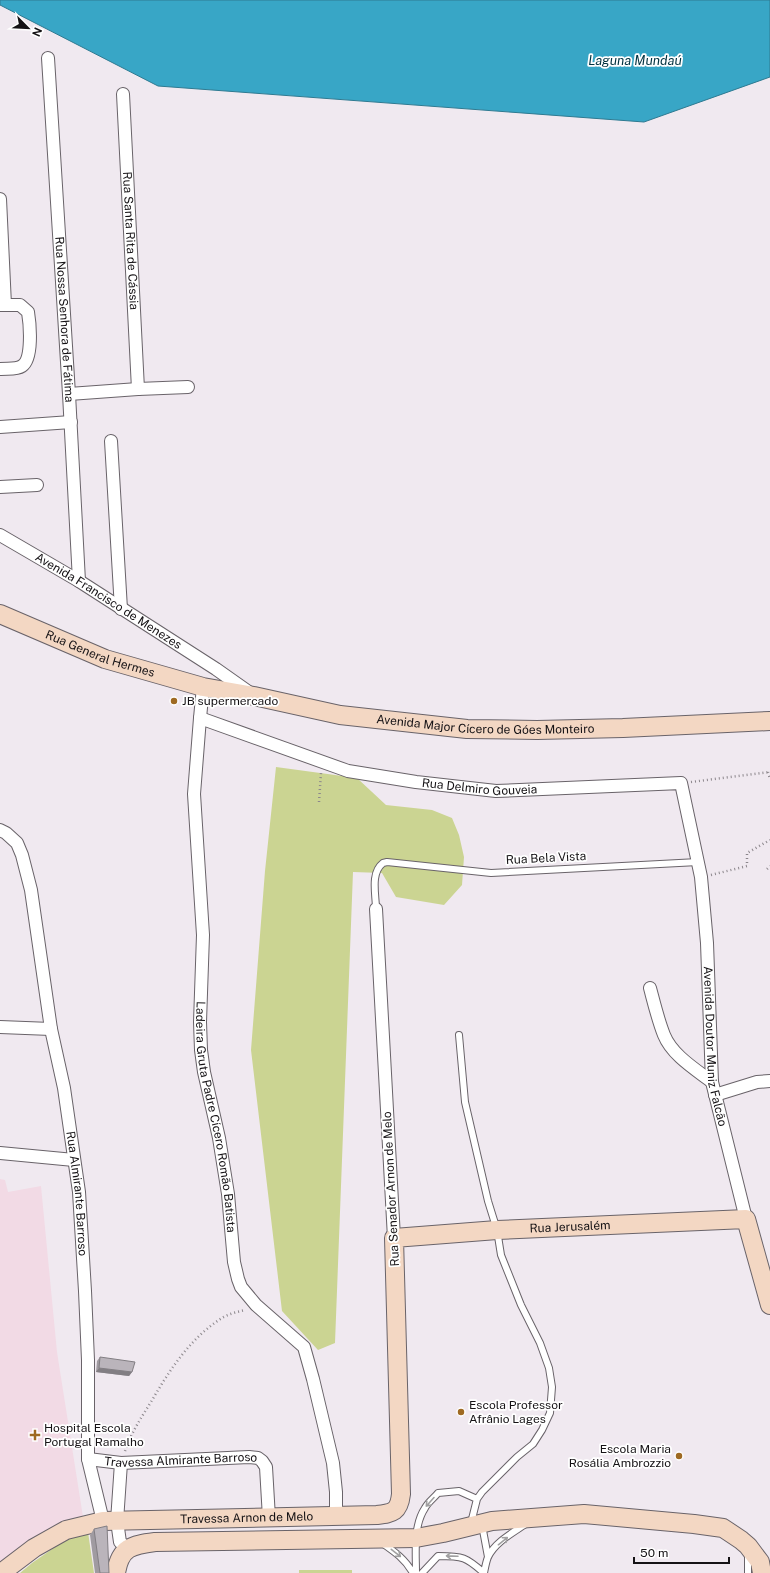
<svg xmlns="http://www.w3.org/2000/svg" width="770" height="1573" viewBox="0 0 770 1573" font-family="'Public Sans',sans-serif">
  <rect width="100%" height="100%" fill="#f0e9f0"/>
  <!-- medical -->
  <path fill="#f2dae5" d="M 0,1179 L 5,1180 L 8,1192 L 41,1186 L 57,1352 L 83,1517 L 0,1564 Z"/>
  <!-- green -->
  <path fill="#cbd492" d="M 276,767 L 357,778 L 386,805 L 432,810 L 452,818 L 459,835 L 464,857 L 462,885 L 444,905 L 396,897 L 382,873 L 353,872 L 335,1343 L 318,1350 L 282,1311 L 251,1050 L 265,871 Z
    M 88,1532 L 94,1573 L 20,1573 L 32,1563 L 68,1538 Z
    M 299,1570 L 352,1570 L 352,1573 L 299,1573 Z"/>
  <!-- water -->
  <path fill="#38a6c6" stroke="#2e7a91" d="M 0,0 L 770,0 L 770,77 L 644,122 L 158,86 L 0,5 Z"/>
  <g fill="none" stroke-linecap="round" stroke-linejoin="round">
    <defs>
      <path id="lane" d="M 376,909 C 376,895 370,873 383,863 L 387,862 L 491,873 L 698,862
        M 459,1035 L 465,1102 L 488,1201 L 497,1230 L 501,1255 L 521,1305 L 540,1343 L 549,1368 L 552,1387 L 550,1413 L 542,1430 L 533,1444 L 517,1457 L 482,1492 L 477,1499 L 471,1523
        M 482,1525 L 488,1557
        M 382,1543 C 395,1552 405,1559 413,1573
        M 416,1573 C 416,1552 413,1526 425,1508 C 428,1502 434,1498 438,1493 L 459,1491 L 477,1499
        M 422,1573 L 438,1556 C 463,1556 466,1557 484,1573
        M 484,1573 C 485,1568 486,1562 488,1557 C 495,1542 514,1532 527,1523
        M 748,1573 L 748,1555"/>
      <g id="street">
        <path id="s1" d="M 48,58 L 69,394 L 79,581"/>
        <path id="s2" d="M 123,94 L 138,389"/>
        <path d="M 0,199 L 5,305"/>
        <path d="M 0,305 L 20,305 L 28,312 C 30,324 33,359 22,366 C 16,370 7,368 0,369"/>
        <path d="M 69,394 L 138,389 L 188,387"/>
        <path d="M 0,427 L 71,422"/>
        <path d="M 111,441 L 121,609"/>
        <path d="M 0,487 L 37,485"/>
        <path id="s3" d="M 0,535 L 79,581 L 216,669 L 250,693"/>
        <path id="s4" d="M 203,687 L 200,718 L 194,794 L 203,935 L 200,1022 L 201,1050 L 204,1072 L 219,1138 L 228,1194 L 234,1262 L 238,1279 L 241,1287 L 256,1305 L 304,1347 L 313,1379 L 333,1463 L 336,1492 L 336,1516"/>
        <path id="s5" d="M 200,718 L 348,771 L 416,782 L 496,791 L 681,783 L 701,877 L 707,943 L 712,1082 L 746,1219"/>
        <path id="s6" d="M 0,830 L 6,833 L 17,843 L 22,855 L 31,890 L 51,1029 L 64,1088 L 79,1192 L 85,1291 L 88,1360 L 88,1459 L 103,1521"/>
        <path d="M 376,909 L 394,1238"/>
        <path d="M 650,988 C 654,1003 658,1020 664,1035 C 672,1055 695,1069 712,1082"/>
        <path d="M 0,1027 L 51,1029"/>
        <path d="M 715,1095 L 757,1082 L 770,1081"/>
        <path d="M 0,1153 L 74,1160"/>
        <path id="s7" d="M 88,1459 L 121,1463 L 249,1457 L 258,1458 L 262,1461 L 266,1467 L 269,1518"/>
        <path d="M 121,1463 L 117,1521 L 120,1542 L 127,1548"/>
      </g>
      <g id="secondary">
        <path id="s8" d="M 0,614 L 105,659 L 203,687 L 254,696 L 340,715 L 467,729 L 537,730 L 623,728 L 770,721"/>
        <path id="s9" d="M 1,1573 L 34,1548 L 66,1530 L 103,1521 L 377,1515 C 393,1513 399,1512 401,1494 L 394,1238 L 497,1230 L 746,1219 L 770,1305"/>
        <path d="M 116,1573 C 120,1547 132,1545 155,1542 L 416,1538 L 443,1533 L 492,1521 L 584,1514 L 694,1524 L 723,1528 L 741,1540 L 748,1546 L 760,1562 L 762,1573"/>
      </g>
    </defs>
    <!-- lane casing -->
    <use href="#lane" stroke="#696369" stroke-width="8"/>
    <!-- street casing -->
    <use href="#street" stroke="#696369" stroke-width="14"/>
    <!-- secondary casing -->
    <use href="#secondary" stroke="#696369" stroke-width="20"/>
    <!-- path -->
    <path stroke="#8c878c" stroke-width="2.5" stroke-dasharray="1 3" stroke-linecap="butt" d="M 768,772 L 770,779
      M 691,782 L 770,772
      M 319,802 L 321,773
      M 767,869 L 770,866
      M 711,875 L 747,866 L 747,853 L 770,840
      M 125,1451 C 131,1433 141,1418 151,1402 C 169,1371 190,1338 222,1318 C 228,1314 237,1312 245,1310"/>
    <!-- lane -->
    <use href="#lane" stroke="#fff" stroke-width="6"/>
    <!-- street -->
    <use href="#street" stroke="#fff" stroke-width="12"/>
    <!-- secondary -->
    <use href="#secondary" stroke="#f3d7c3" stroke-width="18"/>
  </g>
  <!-- wall -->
  <path fill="#a09ba1" d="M 100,1357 L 132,1372 L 129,1376 L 96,1372 L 97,1361 Z
    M 94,1529 L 109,1573 L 95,1573 L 90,1535 Z"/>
  <!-- shaded-wall -->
  <path fill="#827e83" d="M 99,1368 L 132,1372 L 129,1376 L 96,1372 Z"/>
  <!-- building -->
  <path fill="#bab4bb" stroke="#827e83" d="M 100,1357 L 135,1362 L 132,1372 L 99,1368 Z
    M 107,1526 L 109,1573 L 100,1573 L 94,1529 Z"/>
  <!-- one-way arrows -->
  <defs><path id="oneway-shaft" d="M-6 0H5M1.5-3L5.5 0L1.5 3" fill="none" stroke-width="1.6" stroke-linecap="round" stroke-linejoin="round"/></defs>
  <g stroke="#a1a0a1">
    <use href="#oneway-shaft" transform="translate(430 1502) rotate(132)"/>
    <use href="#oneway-shaft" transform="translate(503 1541) rotate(-39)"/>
    <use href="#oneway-shaft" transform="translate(396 1553) rotate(38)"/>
    <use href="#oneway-shaft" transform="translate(452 1556) rotate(-178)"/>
  </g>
  <!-- markers -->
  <g fill="#9e6921" stroke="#fff" stroke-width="1.5">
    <circle cx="174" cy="701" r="4"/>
    <circle cx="461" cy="1412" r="4"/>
    <path d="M33 1429h4v4h4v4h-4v4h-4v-4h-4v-4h4z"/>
    <circle cx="679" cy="1456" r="4"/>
  </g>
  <g text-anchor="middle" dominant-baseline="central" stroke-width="3.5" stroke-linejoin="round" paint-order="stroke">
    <!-- street labels -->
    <g font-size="12" fill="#151215" stroke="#fff">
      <text stroke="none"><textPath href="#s2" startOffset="147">Rua Santa Rita de Cássia</textPath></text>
      <text stroke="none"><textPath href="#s1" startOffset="262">Rua Nossa Senhora de Fátima</textPath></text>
      <text stroke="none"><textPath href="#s3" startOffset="127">Avenida Francisco de Menezes</textPath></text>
      <text stroke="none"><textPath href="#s8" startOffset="108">Rua General Hermes</textPath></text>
      <text stroke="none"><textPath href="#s8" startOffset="502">Avenida Major Cícero de Góes Monteiro</textPath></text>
      <text stroke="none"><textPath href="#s5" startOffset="290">Rua Delmiro Gouveia</textPath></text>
      <text transform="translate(546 858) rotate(-3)">Rua Bela Vista</text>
      <text stroke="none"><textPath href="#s5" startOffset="758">Avenida Doutor Muniz Falcão</textPath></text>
      <text stroke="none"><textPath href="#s4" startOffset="432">Ladeira Gruta Padre Cícero Romão Batista</textPath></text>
      <text transform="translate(391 1189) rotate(-93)">Rua Senador Arnon de Melo</text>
      <text stroke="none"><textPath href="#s6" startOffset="378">Rua Almirante Barroso</textPath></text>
      <text stroke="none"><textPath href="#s9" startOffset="859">Rua Jerusalém</textPath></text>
      <text stroke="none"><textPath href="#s7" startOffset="93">Travessa Almirante Barroso</textPath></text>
      <text stroke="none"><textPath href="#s9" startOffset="260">Travessa Arnon de Melo</textPath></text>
    </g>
    <!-- poi labels -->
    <g font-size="12" fill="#151215" stroke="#fff" text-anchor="start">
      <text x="182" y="701">JB supermercado</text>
      <text x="469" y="1405">Escola Professor<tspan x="469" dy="14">Afrânio Lages</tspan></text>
      <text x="44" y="1428">Hospital Escola<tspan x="44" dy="14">Portugal Ramalho</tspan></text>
      <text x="671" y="1449" text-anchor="end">Escola Maria<tspan x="671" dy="14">Rosália Ambrozzio</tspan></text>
    </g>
    <!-- water labels -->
    <g font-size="13" font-style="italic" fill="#003240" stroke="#fff">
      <text x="635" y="60">Laguna Mundaú</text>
    </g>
  </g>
  <!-- north arrow -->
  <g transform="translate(28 28) rotate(114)" stroke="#ffffff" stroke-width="3" paint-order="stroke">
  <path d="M0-3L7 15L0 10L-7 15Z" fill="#151215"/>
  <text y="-6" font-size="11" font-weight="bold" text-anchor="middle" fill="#151215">N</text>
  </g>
  <!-- scale -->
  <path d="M634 1557v6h95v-6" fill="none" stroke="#151215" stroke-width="2"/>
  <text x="640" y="1557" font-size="12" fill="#151215" stroke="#ffffff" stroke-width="3" paint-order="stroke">50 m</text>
</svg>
